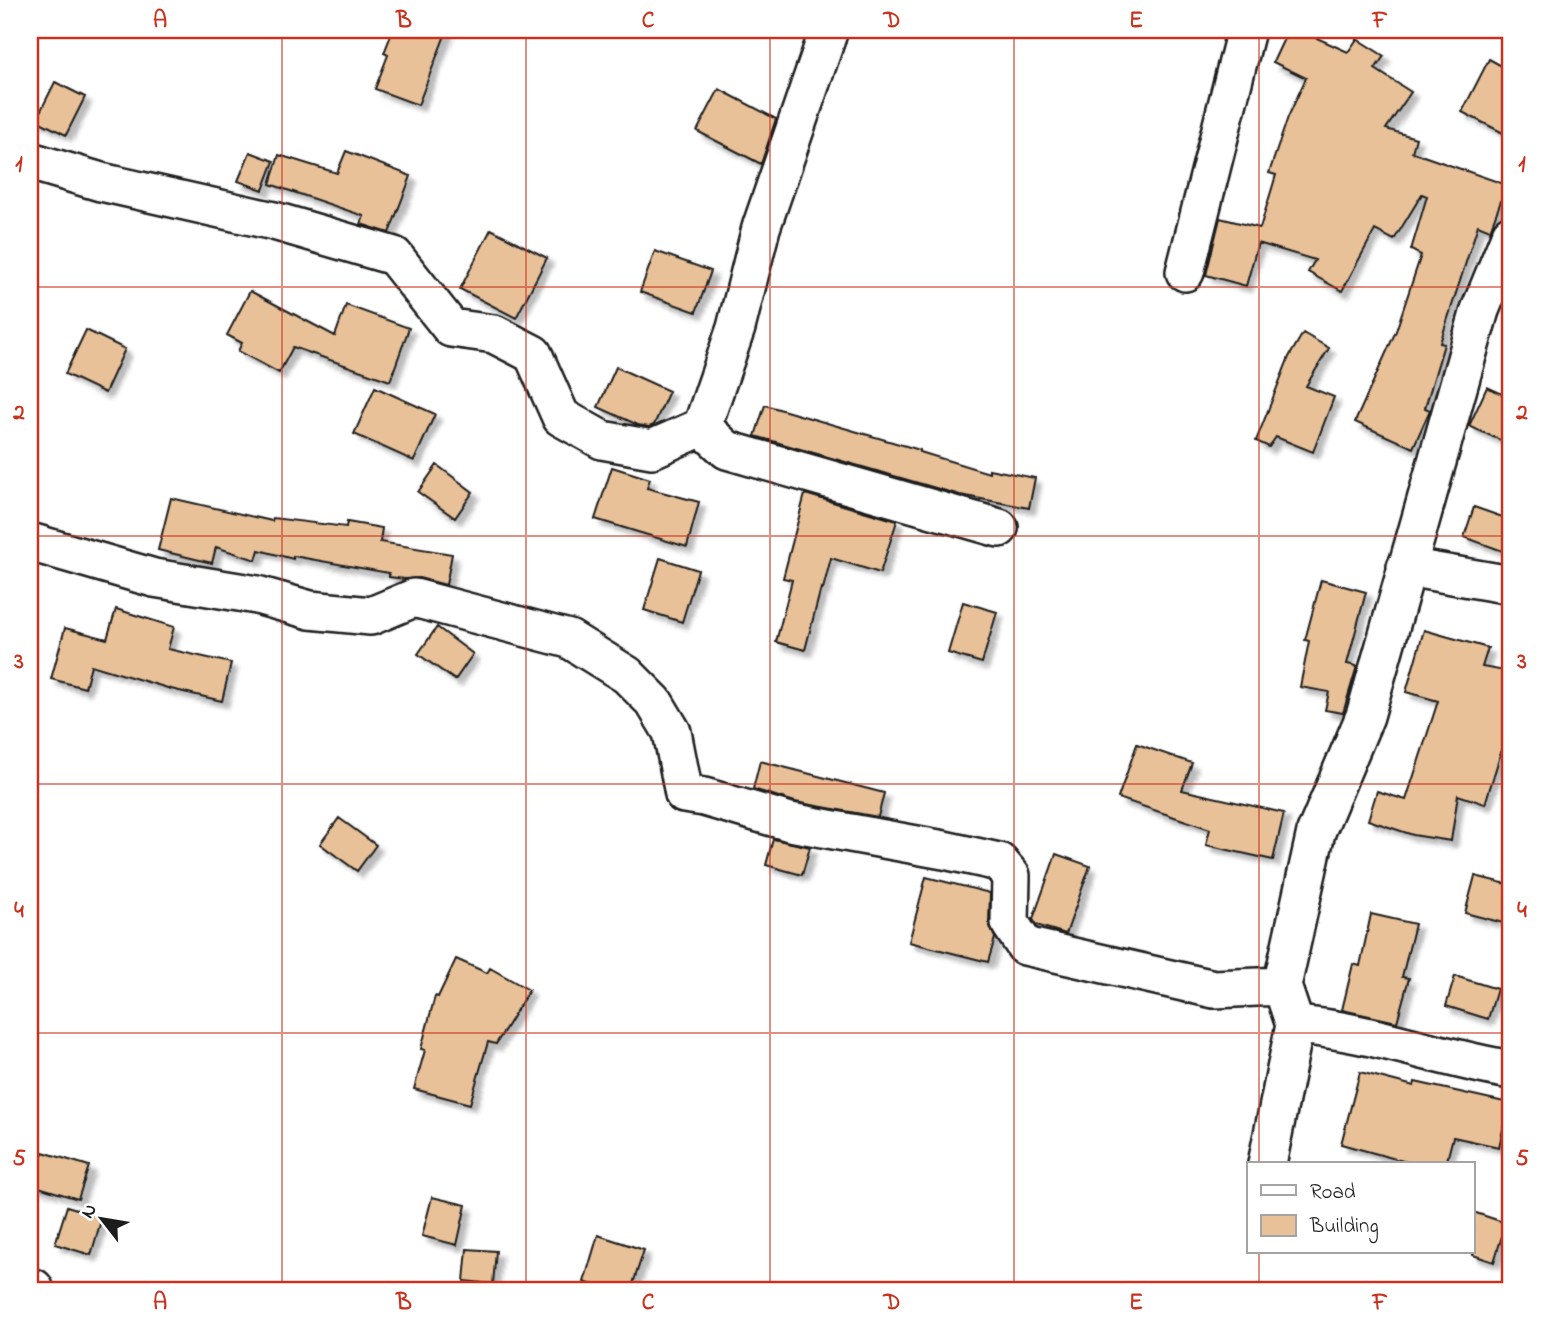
<svg xmlns="http://www.w3.org/2000/svg" width="1541" height="1320" viewBox="0 0 1541 1320" font-family="'Indie Flower',sans-serif">
  <defs>
    <filter id="shadow"><feDropShadow dx="6" dy="6" stdDeviation="2" flood-color="#0004"/></filter>
  </defs>
  <rect width="100%" height="100%" fill="#fff"/>
  <filter id="ink" filterUnits="userSpaceOnUse"><feTurbulence type="fractalNoise" baseFrequency=".0143" numOctaves="2"/><feDisplacementMap in="SourceGraphic" scale="14" xChannelSelector="R" yChannelSelector="G"/><feConvolveMatrix kernelMatrix="1 2 1 2 8 2 1 2 1" color-interpolation-filters="sRGB"/></filter>
  <g filter="url(#ink)">
    <!-- building -->
    <path fill="#e8c198" stroke="#1c1c1c" stroke-width="2" filter="url(#shadow)" d="M 393,30 L 447,30 L 418,105 L 375,89 L 388,55 L 384,53 Z
      M 1288,30 L 1299,30 L 1348,52 L 1357,39 L 1384,56 L 1375,69 L 1411,92 L 1386,129 L 1416,138 L 1412,152 L 1507,185 L 1490,230 L 1478,225 L 1440,343 L 1444,344 L 1425,408 L 1430,410 L 1413,448 L 1355,422 L 1396,331 L 1421,255 L 1411,250 L 1427,196 L 1422,194 L 1394,240 L 1375,230 L 1342,291 L 1308,272 L 1315,260 L 1258,243 L 1246,286 L 1206,275 L 1220,218 L 1260,228 L 1276,175 L 1269,173 L 1288,117 L 1306,78 L 1273,62 Z
      M 1489,59 L 1511,71 L 1511,137 L 1462,112 Z
      M 55,82 L 85,97 L 66,135 L 36,120 Z
      M 719,89 L 776,119 L 761,164 L 697,131 Z
      M 346,151 L 411,176 L 389,233 L 361,224 L 364,216 L 270,184 L 279,155 L 337,173 Z
      M 250,152 L 274,161 L 263,190 L 238,181 Z
      M 491,229 L 547,258 L 516,318 L 460,289 Z
      M 655,251 L 711,271 L 696,312 L 640,292 Z
      M 250,291 L 335,336 L 346,305 L 409,328 L 390,381 L 293,347 L 279,373 L 238,351 L 242,343 L 227,335 Z
      M 86,330 L 125,349 L 105,393 L 65,374 Z
      M 1303,333 L 1329,348 L 1306,386 L 1334,397 L 1313,452 L 1276,437 L 1269,447 L 1256,441 L 1289,357 Z
      M 616,367 L 669,391 L 654,425 L 649,427 L 638,425 L 598,407 Z
      M 375,387 L 435,414 L 414,461 L 354,434 Z
      M 1487,387 L 1511,398 L 1511,445 L 1469,426 Z
      M 765,405 L 920,450 L 920,452 L 989,473 L 989,469 L 1035,478 L 1029,508 L 960,495 L 755,436 Z
      M 437,465 L 473,492 L 455,518 L 418,492 Z
      M 612,467 L 650,479 L 647,488 L 699,502 L 687,547 L 595,519 Z
      M 805,494 L 897,521 L 880,573 L 831,558 L 823,589 L 821,588 L 805,650 L 776,642 L 792,580 L 783,578 Z
      M 171,498 L 272,521 L 273,518 L 346,527 L 347,522 L 382,528 L 380,542 L 452,554 L 446,585 L 419,578 L 405,579 L 389,577 L 389,573 L 293,556 L 293,559 L 259,550 L 256,560 L 216,547 L 212,563 L 158,550 Z
      M 1474,507 L 1511,520 L 1511,554 L 1464,537 Z
      M 660,558 L 698,570 L 682,622 L 644,610 Z
      M 1321,580 L 1366,592 L 1347,664 L 1357,666 L 1343,713 L 1325,710 L 1329,692 L 1300,687 L 1309,641 L 1305,640 Z
      M 963,602 L 997,612 L 982,663 L 948,653 Z
      M 116,609 L 174,627 L 168,649 L 231,663 L 222,701 L 171,689 L 91,665 L 85,688 L 51,679 L 65,628 L 107,639 Z
      M 437,627 L 473,654 L 455,680 L 418,654 Z
      M 1424,630 L 1488,648 L 1482,667 L 1511,672 L 1511,734 L 1507,733 L 1485,804 L 1458,795 L 1451,841 L 1413,835 L 1368,820 L 1377,791 L 1406,800 L 1438,701 L 1406,692 Z
      M 1137,744 L 1192,763 L 1182,790 L 1284,813 L 1273,860 L 1206,845 L 1210,829 L 1118,798 Z
      M 760,761 L 884,793 L 878,817 L 795,802 L 753,789 Z
      M 339,818 L 376,845 L 357,871 L 320,844 Z
      M 773,839 L 810,847 L 802,875 L 766,865 Z
      M 1056,854 L 1090,866 L 1066,934 L 1036,925 L 1033,919 Z
      M 1475,876 L 1511,885 L 1511,925 L 1465,913 Z
      M 926,877 L 990,893 L 989,923 L 995,938 L 988,962 L 909,942 Z
      M 1371,914 L 1415,924 L 1402,977 L 1409,978 L 1397,1022 L 1342,1010 L 1353,964 L 1360,966 Z
      M 456,959 L 487,973 L 490,968 L 529,990 L 496,1044 L 488,1042 L 470,1104 L 414,1089 L 425,1050 L 421,1049 L 435,996 L 438,997 Z
      M 1455,976 L 1497,989 L 1488,1019 L 1446,1006 Z
      M 1360,1072 L 1414,1086 L 1415,1082 L 1509,1103 L 1499,1147 L 1453,1137 L 1446,1164 L 1414,1164 L 1341,1144 Z
      M 43,1152 L 89,1166 L 78,1199 L 32,1185 Z
      M 432,1197 L 466,1205 L 457,1245 L 422,1236 Z
      M 67,1206 L 102,1217 L 91,1255 L 55,1244 Z
      M 1473,1212 L 1506,1223 L 1494,1262 L 1473,1255 Z
      M 598,1235 L 644,1250 L 631,1290 L 609,1290 L 584,1282 Z
      M 467,1249 L 496,1251 L 493,1284 L 464,1281 Z"/>
    <g fill="none" stroke-linecap="round" stroke-linejoin="round">
      <defs>
        <path id="minor" d="M 30,161 L 101,182 L 274,221 L 394,256 L 451,328 L 494,334 L 533,354 L 561,417 L 602,440 L 652,449 L 702,427 L 736,328 L 761,228 L 829,30
          M 1185,272 L 1246,30
          M 702,427 L 727,450 L 999,528
          M 30,542 L 154,578 L 257,595 L 310,610 L 371,616 L 414,598 L 569,639 L 627,675 L 654,702 L 672,732 L 684,794 L 704,797 L 790,822 L 944,850 L 999,862 L 1011,876 L 1010,923 L 1025,946 L 1214,989 L 1282,986
          M 1406,567 L 1511,585
          M 1295,1025 C 1366,1030 1440,1058 1511,1070
          M 1267,1164 L 1295,1025 L 1282,986 L 1316,832 L 1365,716 L 1480,310 L 1511,234
          M 30,1288 L 34,1288"/>
      </defs>
      <!-- minor casing -->
      <use href="#minor" stroke="#1c1c1c" stroke-width="42"/>
      <!-- minor -->
      <use href="#minor" stroke="#fff" stroke-width="37"/>
    </g>
  </g>
  <!-- grid -->
  <path fill="none" stroke="#c8321e" stroke-width="2" stroke-opacity="0.55" d="M 282,30 L 282,1290M 526,30 L 526,1290M 770,30 L 770,1290M 1014,30 L 1014,1290M 1259,30 L 1259,1164M 30,287 L 1511,287M 30,536 L 1511,536M 30,784 L 1511,784M 30,1033 L 1511,1033M 1259,1252 L 1259,1290"/>
  <!-- margin -->
  <rect width="1541" height="1320" fill="none" stroke="#fff" stroke-width="77"/>
  <!-- legend -->
  <rect x="1247" y="1162" width="228" height="91" fill="#ffffff" stroke="#a4a4a4" stroke-width="2"/>
  <rect x="1261" y="1185" width="35" height="10" fill="#ffffff" stroke="#a4a4a4" stroke-width="2"/>
  <text x="1310" y="1198" font-size="21" fill="#1c1c1c">Road</text>
  <rect x="1261" y="1215" width="35" height="21" fill="#e8c198" stroke="#a4a4a4" stroke-width="2"/>
  <text x="1310" y="1232" font-size="21" fill="#1c1c1c">Building</text>
  <!-- north arrow -->
  <g transform="translate(102 1219) rotate(301)" stroke="#ffffff" stroke-width="5" paint-order="stroke">
  <path d="M0-5L12 26L0 18L-12 26Z" fill="#1c1c1c"/>
  <text y="-10" font-size="19" font-weight="bold" text-anchor="middle" fill="#1c1c1c">N</text>
  </g>
  <rect x="38" y="38" width="1464" height="1244" fill="none" stroke="#c8321e" stroke-width="2.5"/>
  <g font-size="23" text-anchor="middle" font-weight="bold" fill="#c8321e">
    <text x="160" y="27">A</text>
    <text x="404" y="27">B</text>
    <text x="648" y="27">C</text>
    <text x="892" y="27">D</text>
    <text x="1136" y="27">E</text>
    <text x="1380" y="27">F</text>
    <text x="19" y="171">1</text>
    <text x="1522" y="171">1</text>
    <text x="19" y="419">2</text>
    <text x="1522" y="419">2</text>
    <text x="19" y="668">3</text>
    <text x="1522" y="668">3</text>
    <text x="19" y="917">4</text>
    <text x="1522" y="917">4</text>
    <text x="19" y="1165">5</text>
    <text x="1522" y="1165">5</text>
    <text x="160" y="1309">A</text>
    <text x="404" y="1309">B</text>
    <text x="648" y="1309">C</text>
    <text x="892" y="1309">D</text>
    <text x="1136" y="1309">E</text>
    <text x="1380" y="1309">F</text>
  </g>
</svg>
